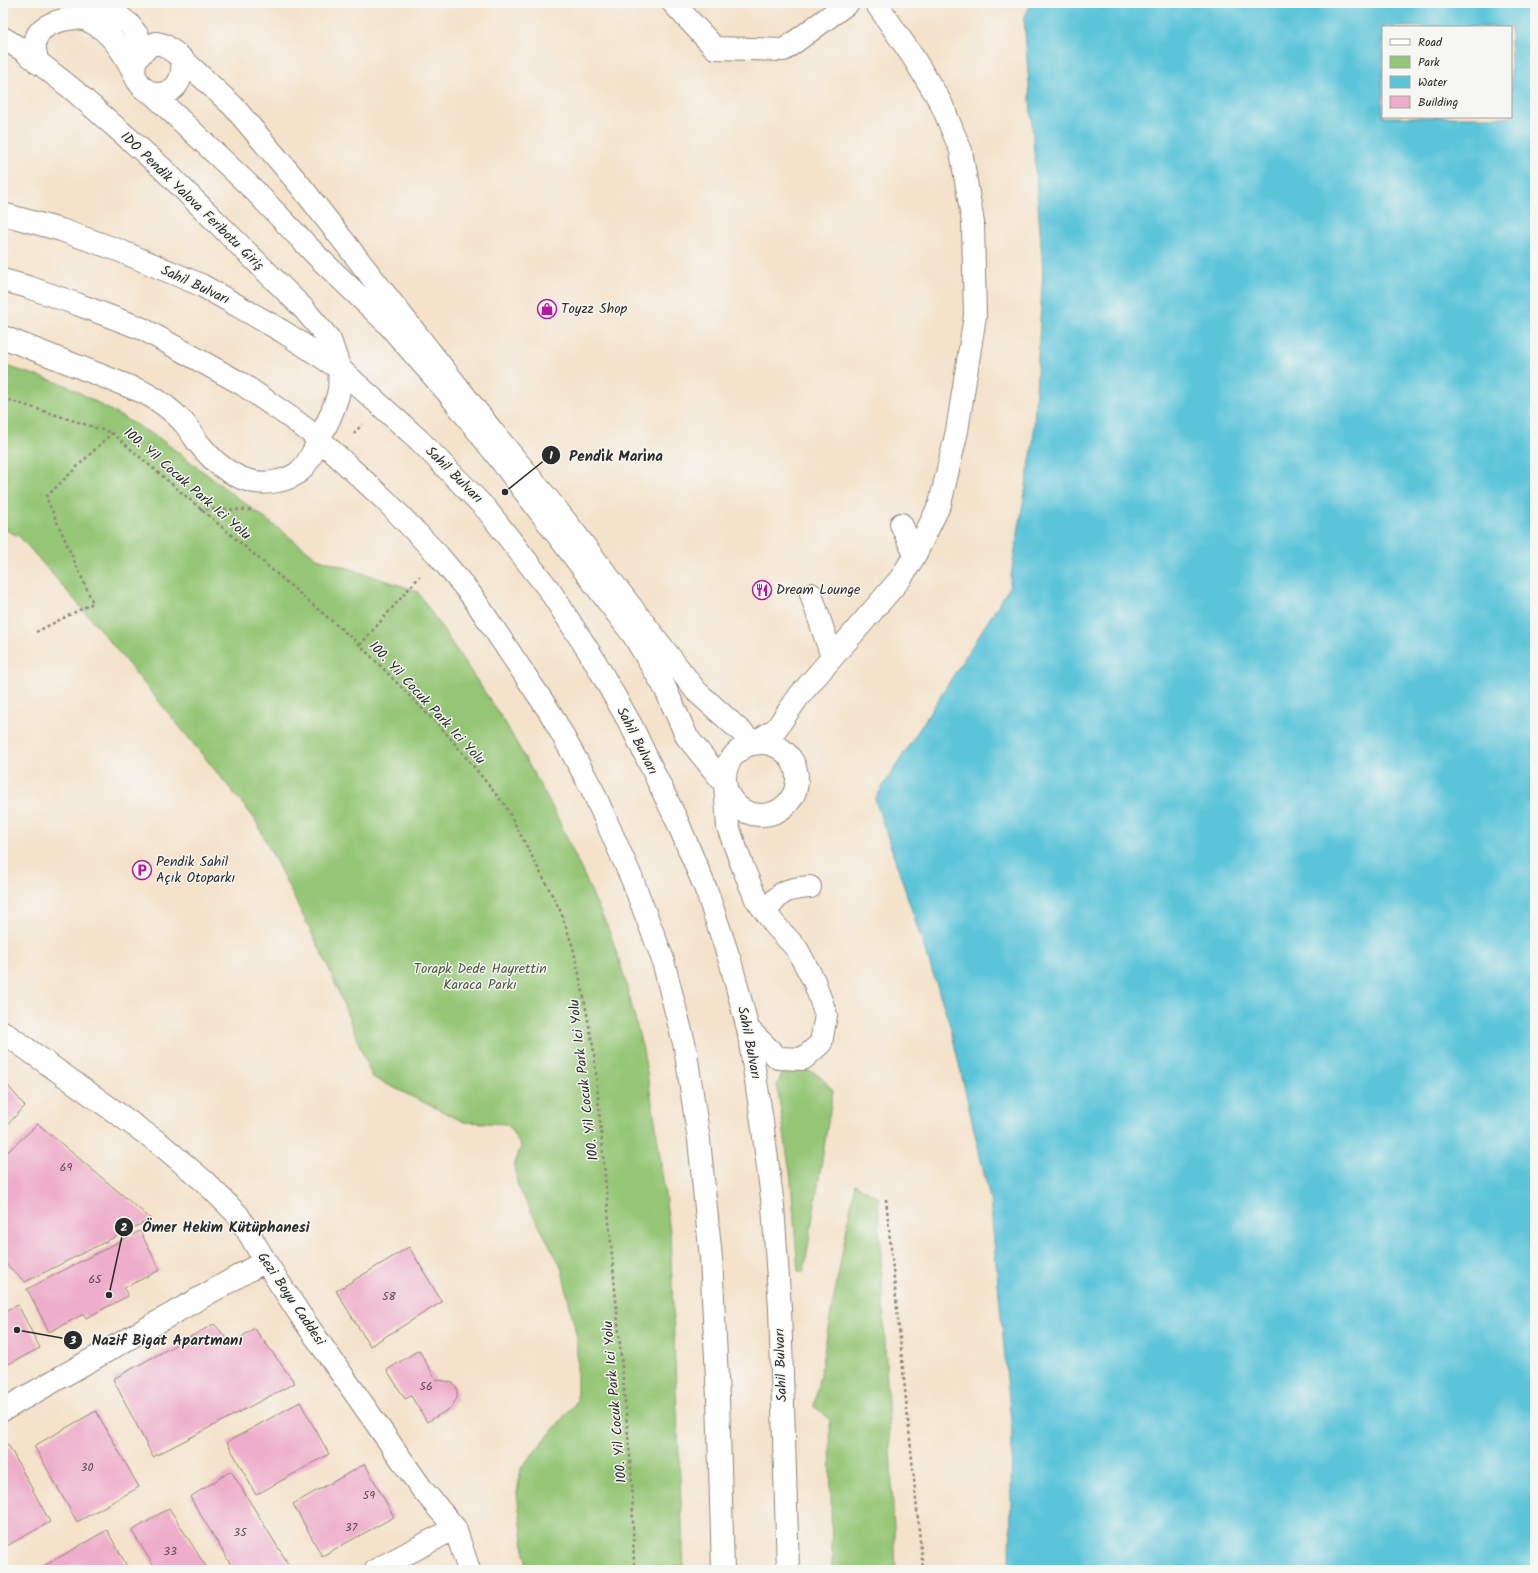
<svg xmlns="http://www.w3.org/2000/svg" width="1538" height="1573" viewBox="0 0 1538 1573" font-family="Kalam,sans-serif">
  <rect width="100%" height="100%" fill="#f6f6f2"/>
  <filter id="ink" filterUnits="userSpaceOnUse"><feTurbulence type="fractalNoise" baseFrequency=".025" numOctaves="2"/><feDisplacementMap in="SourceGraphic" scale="8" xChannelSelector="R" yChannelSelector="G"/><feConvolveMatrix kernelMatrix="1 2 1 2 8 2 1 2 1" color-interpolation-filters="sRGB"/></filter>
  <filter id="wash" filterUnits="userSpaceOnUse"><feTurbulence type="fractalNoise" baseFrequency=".012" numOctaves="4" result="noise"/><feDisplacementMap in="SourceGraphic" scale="16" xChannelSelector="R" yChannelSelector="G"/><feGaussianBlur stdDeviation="0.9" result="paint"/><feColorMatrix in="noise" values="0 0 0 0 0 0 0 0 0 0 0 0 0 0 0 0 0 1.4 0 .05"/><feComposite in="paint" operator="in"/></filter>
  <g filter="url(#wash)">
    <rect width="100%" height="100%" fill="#f4e2ca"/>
    <!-- green -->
    <path fill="#95c676" stroke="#607850" d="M 3,365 L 66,385 L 159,438 L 317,558 L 417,591 L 506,724 L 556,814 L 611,935 L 624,976 L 643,1050 L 655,1120 L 670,1232 L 676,1388 L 684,1570 L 527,1570 L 517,1493 L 521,1468 L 577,1401 L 577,1338 L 561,1266 L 518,1187 L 514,1166 L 521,1147 L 508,1124 L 464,1122 L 372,1077 L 329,968 L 255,819 L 93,621 L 19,536 L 3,529 Z
      M 792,1069 C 814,1069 820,1075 833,1091 L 804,1272 L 798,1271 L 791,1180 L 777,1085 L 783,1072 Z
      M 855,1184 L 878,1197 L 896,1570 L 832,1570 L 830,1420 L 814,1406 Z"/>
    <!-- water -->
    <path fill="#5cc4d9" stroke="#447882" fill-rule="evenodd" d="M 1031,3 L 1535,3 L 1535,1570 L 1010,1570 L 1012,1432 L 990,1199 L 950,1025 L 875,799 L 1009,588 L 1033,443 L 1043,270 L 1024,19 ZM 1383,27 L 1511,27 L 1511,117 L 1383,117 Z"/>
    <g id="blocks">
      <!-- building -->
      <path fill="#eeadca" d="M 3,1080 L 25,1106 L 3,1129 Z
        M 38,1124 L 151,1219 L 25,1282 L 3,1261 L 3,1156 Z
        M 140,1231 L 160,1270 L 124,1288 L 128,1296 L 86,1318 L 84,1314 L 49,1332 L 27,1289 Z
        M 409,1247 L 442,1302 L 370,1346 L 336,1291 Z
        M 18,1305 L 40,1348 L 3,1367 L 3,1312 Z
        M 214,1324 L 232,1344 L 254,1328 L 295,1383 L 153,1457 L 113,1379 Z
        M 419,1350 L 436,1380 L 445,1381 L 453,1383 L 455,1385 L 457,1390 L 457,1398 L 451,1408 L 427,1422 L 411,1396 L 405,1399 L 387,1370 Z
        M 300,1402 L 329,1454 L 256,1495 L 227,1442 Z
        M 96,1411 L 139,1487 L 77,1522 L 34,1446 Z
        M 8,1444 L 50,1522 L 3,1548 L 3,1447 Z
        M 365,1464 L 394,1517 L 322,1556 L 293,1504 Z
        M 231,1471 L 290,1567 L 285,1570 L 234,1570 L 190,1497 Z
        M 169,1508 L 208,1570 L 156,1570 L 132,1531 Z
        M 107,1530 L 129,1570 L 37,1570 Z"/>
    </g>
  </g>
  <g filter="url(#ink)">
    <use href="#blocks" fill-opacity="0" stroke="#90867a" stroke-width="1"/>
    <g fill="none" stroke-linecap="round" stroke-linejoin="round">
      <defs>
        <path id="minor" d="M 82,3 L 115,13 L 129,24 L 138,36 L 140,55
          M 673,3 L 715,48 L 784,50 L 848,3
          M 3,38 L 24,51 L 71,88 L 161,167 L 303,308 L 330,340 L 340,369
          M 38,63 C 36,55 33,47 36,39 C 40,23 70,16 84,19 C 88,20 94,24 98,26 C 115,38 125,55 134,73
          M 153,94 C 176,95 184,80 182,59
          M 901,524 L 915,555
          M 811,594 L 832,657
          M725 779a36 36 0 1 1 72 0a36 36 0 1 1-72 0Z
          M 766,912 C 780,891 785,889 810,887
          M 748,1029 L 778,1058 L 803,1059 L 821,1043 L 826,1015 L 814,981 L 797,949 L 775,925 L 756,899 L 742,865 L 728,827 L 725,784 L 687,737 L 665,688 L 634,636 L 509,471 L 448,393 L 387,323 L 320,259 L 255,191 L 153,94 L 143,88 L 137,80 L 134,73 L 135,61 L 140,55 L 149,46 L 156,43 L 164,45 L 178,55 L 233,106 L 299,184 L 493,432 L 557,510 L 696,691 L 754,743 L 776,729 L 799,696 L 901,578 L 915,555 L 940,504 L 957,431 L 975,316 L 973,223 L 961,151 L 941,103 L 913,57 L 876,3
          M 3,1032 L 159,1143 L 205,1182 L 238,1215 L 265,1261 L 301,1316 L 422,1489 L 455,1528 L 469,1570
          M 3,1410 L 265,1261
          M 376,1570 L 455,1528"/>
        <path id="highway" d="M 3,214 L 61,230 L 118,250 L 201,285 L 282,331 L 340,369 L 419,440 L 487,510 L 550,591 L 593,658 L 632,727 L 678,823 L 707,892 L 731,964 L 748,1029 L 761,1114 L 773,1206 L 780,1308 L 788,1570
          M 3,280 L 28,287 L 77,304 L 143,329 L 242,384 L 294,420 L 319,439 L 386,501 L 438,555 L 472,596 L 551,714 L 592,789 L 632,879 L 662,957 L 685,1047 L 699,1140 L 711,1258 L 718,1398 L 723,1570
          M 3,337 L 143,392 C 159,400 172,410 184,423 C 190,430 194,438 200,445 C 218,468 247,489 278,481 C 296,477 303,471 312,454 C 321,434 335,412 339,390 C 340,383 339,375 340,369"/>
      </defs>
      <!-- minor casing -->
      <use href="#minor" stroke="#90867a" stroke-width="24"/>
      <!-- highway casing -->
      <use href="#highway" stroke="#90867a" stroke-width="24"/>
      <!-- path -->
      <path stroke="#90867a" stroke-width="2.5" stroke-dasharray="3 3" stroke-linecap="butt" d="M 3,398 L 112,433 L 360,645 L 446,733 L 505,805 L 560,910 L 573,947 L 583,993 L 594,1052 L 632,1481 L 634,1570
        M 354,434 L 362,424
        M 200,509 L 252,510
        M 36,632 L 93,603 L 46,497 L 112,433
        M 360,645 L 420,576
        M 886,1199 L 923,1570"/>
      <!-- minor -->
      <use href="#minor" stroke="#fff" stroke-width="22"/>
      <!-- highway -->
      <use href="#highway" stroke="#fff" stroke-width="22"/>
    </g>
  </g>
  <!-- icons -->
  <defs>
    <symbol id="shop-ring" viewBox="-11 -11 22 22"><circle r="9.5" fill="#f6f6f2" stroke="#b5179e" stroke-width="1.5"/><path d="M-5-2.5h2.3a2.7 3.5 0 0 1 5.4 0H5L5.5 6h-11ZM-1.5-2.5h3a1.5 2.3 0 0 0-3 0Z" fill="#b5179e"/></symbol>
    <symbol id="restaurant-ring" viewBox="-11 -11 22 22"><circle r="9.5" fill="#f6f6f2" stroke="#b5179e" stroke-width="1.5"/><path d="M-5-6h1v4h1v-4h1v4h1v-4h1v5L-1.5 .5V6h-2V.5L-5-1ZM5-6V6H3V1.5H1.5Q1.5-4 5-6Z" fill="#b5179e"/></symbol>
    <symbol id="parking-ring" viewBox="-11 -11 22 22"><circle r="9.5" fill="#f6f6f2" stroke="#b5179e" stroke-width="1.5"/><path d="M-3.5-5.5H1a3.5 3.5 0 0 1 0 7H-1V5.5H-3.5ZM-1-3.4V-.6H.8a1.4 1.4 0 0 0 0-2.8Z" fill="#b5179e"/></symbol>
  </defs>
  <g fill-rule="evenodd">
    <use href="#shop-ring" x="536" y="298" width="22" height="22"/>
    <use href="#restaurant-ring" x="751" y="579" width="22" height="22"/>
    <use href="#parking-ring" x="131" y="859" width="22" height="22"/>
  </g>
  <g text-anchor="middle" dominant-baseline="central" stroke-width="3" stroke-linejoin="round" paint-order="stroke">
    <!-- number labels -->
    <g font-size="12" fill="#5c4c53">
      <text x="66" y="1167">69</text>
      <text x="95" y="1279">65</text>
      <text x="389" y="1296">58</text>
      <text x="426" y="1386">56</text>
      <text x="87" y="1467">30</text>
      <text x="369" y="1495">59</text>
      <text x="351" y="1527">37</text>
      <text x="240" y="1532">35</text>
      <text x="170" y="1551">33</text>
    </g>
    <!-- street labels -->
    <g font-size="14" fill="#2b2b2b" stroke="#f6f6f2">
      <text transform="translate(192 201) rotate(44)">IDO Pendik Yalova Feribotu Giriş</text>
      <text transform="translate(195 285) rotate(25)">Sahil Bulvarı</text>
      <text transform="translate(454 475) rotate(45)">Sahil Bulvarı</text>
      <text transform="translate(187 484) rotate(41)">100. Yil Cocuk Park Ici Yolu</text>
      <text transform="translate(427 703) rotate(47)">100. Yil Cocuk Park Ici Yolu</text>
      <text transform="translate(637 741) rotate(63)">Sahil Bulvarı</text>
      <text transform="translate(749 1043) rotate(79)">Sahil Bulvarı</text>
      <text transform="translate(584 1080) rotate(-97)">100. Yil Cocuk Park Ici Yolu</text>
      <text transform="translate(291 1299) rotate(56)">Gezi Boyu Caddesi</text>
      <text transform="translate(781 1365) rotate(-92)">Sahil Bulvarı</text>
      <text transform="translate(615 1402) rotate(-95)">100. Yil Cocuk Park Ici Yolu</text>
    </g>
    <!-- poi labels -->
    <g font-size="14" fill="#2b2b2b" stroke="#f6f6f2" text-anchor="start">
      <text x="561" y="309">Toyzz Shop</text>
      <text x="776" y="590">Dream Lounge</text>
      <text x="156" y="862">Pendik Sahil<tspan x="156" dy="16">Açık Otoparkı</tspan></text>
    </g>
    <!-- park labels -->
    <g font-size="14" fill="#4b5a42" stroke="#f6f6f2">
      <text x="480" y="969">Torapk Dede Hayrettin<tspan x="480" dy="16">Karaca Parkı</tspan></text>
    </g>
  </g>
  <!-- callouts -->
  <path fill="none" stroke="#2b2b2b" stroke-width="1.5" d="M505 492L551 455M109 1295L124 1227M17 1330L73 1340"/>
  <g fill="#2b2b2b" stroke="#f6f6f2" stroke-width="1.5">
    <circle cx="505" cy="492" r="4"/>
    <circle cx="109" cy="1295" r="4"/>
    <circle cx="17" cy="1330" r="4"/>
    <circle cx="551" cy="455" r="10"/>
    <circle cx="124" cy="1227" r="10"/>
    <circle cx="73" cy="1340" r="10"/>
  </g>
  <g font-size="12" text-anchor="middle" font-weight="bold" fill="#fff">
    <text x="551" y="459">1</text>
    <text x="124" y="1231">2</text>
    <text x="73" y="1344">3</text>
  </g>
  <g font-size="15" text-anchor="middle" font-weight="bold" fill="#2b2b2b" stroke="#f6f6f2" stroke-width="3" stroke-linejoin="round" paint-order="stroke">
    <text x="616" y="461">Pendi̇k Mari̇na</text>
    <text x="226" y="1232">Ömer Hekim Kütüphanesi</text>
    <text x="167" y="1345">Nazif Bigat Apartmanı</text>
  </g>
  <!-- margin -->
  <rect width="1538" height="1573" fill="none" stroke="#f6f6f2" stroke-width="16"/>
  <!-- legend -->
  <rect x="1382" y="26" width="130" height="92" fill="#f6f6f2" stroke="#a5a5a2"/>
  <rect x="1390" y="39" width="20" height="6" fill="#ffffff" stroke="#a5a5a2"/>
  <text x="1418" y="46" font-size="12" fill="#2b2b2b">Road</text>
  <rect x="1390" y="56" width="20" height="12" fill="#95c676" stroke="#a5a5a2"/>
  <text x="1418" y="66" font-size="12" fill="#2b2b2b">Park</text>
  <rect x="1390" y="76" width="20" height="12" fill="#5cc4d9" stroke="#a5a5a2"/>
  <text x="1418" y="86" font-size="12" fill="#2b2b2b">Water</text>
  <rect x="1390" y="96" width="20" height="12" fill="#eeadca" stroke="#a5a5a2"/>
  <text x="1418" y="106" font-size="12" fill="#2b2b2b">Building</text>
</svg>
